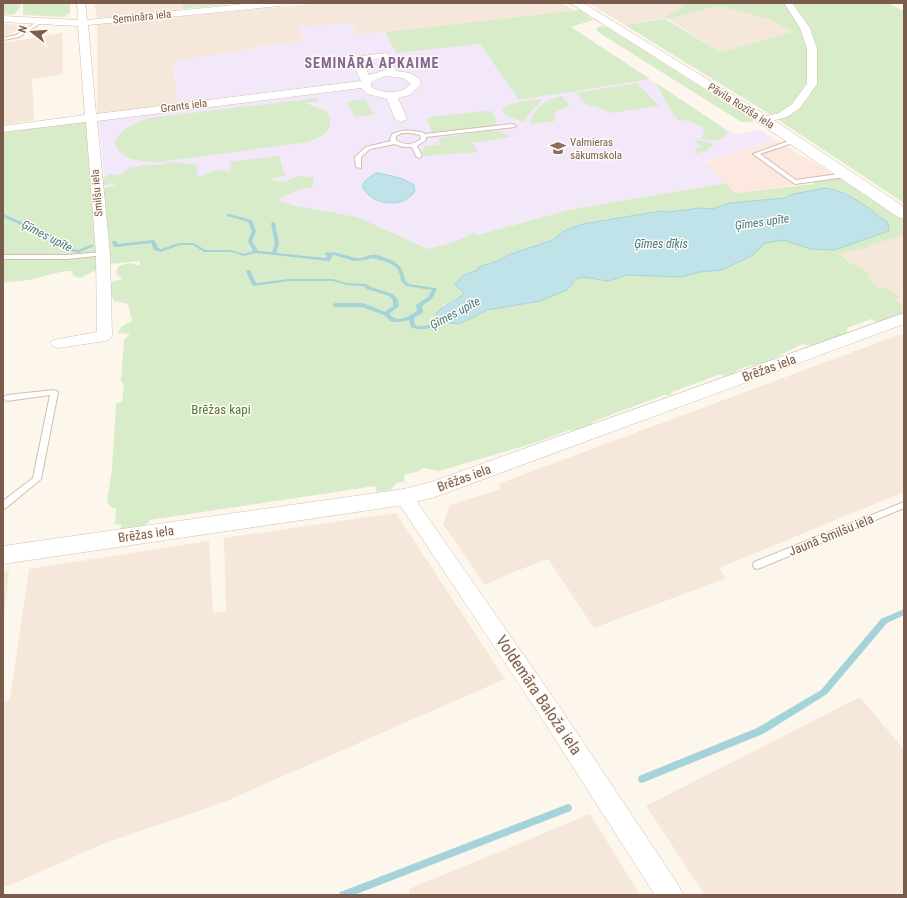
<svg xmlns="http://www.w3.org/2000/svg" width="907" height="898" viewBox="0 0 907 898" font-family="'Roboto Condensed',sans-serif">
  <rect width="100%" height="100%" fill="#fdf6ec"/>
  <!-- residential -->
  <path fill="#f5e8da" d="M 94,3 L 182,3 L 183,9 L 97,18 Z
    M 323,3 L 562,3 L 575,11 L 358,35 L 300,27 L 304,41 L 259,46 L 253,49 L 174,61 L 173,66 L 178,100 L 198,98 L 199,103 L 97,114 L 97,24 Z
    M 588,3 L 676,3 L 684,7 L 663,18 L 625,25 Z
    M 719,6 L 771,20 L 794,32 L 720,52 L 668,19 Z
    M 3,24 L 28,25 L 3,37 Z
    M 62,33 L 63,74 L 32,79 L 34,120 L 3,125 L 3,43 Z
    M 904,235 L 904,307 L 901,308 L 839,253 Z
    M 904,333 L 904,492 L 719,568 L 726,578 L 594,628 L 548,559 L 511,573 L 485,585 L 443,524 L 450,505 L 501,489 L 498,484 Z
    M 396,513 L 505,679 L 224,802 L 103,844 L 3,888 L 3,703 L 10,699 L 29,569 L 209,541 L 213,613 L 226,611 L 224,538 Z
    M 9,571 L 3,626 L 3,572 Z
    M 860,697 L 904,750 L 904,895 L 705,895 L 646,806 Z
    M 590,814 L 640,895 L 410,895 L 409,889 Z"/>
  <!-- commercial -->
  <path fill="#fde8e0" d="M 775,140 L 830,172 L 835,180 L 735,193 L 703,163 Z"/>
  <!-- education -->
  <path fill="#f3e8fa" d="M 575,11 L 567,26 L 650,80 L 735,135 L 759,129 L 775,140 L 704,162 L 726,183 L 568,210 L 428,249 L 357,217 L 297,206 L 236,186 L 191,174 L 106,188 L 97,114 L 199,102 L 198,98 L 178,101 L 173,66 L 173,61 L 253,49 L 259,46 L 303,41 L 299,27 L 350,22 L 358,35 Z"/>
  <!-- green -->
  <path fill="#d8ecc9" fill-rule="evenodd" d="M 3,3 L 21,3 L 20,8 L 14,15 L 3,14 Z
    M 23,3 L 70,3 L 70,13 L 64,17 L 23,15 Z
    M 182,3 L 239,3 L 183,9 Z
    M 676,3 L 888,3 L 904,11 L 904,203 L 771,115 L 625,25 L 663,19 L 667,20 L 720,52 L 793,32 L 771,20 L 719,6 L 668,19 L 663,18 L 683,7 Z
    M 580,10 L 593,20 L 571,27 L 650,79 L 519,100 L 480,44 L 396,53 L 385,32 Z
    M 600,26 L 606,27 L 753,120 L 752,122 L 741,122 L 598,32 L 596,29 Z
    M 637,83 L 659,106 L 610,113 L 603,109 L 586,104 L 576,93 Z
    M 656,83 L 728,131 L 724,137 L 718,141 L 701,139 L 704,133 L 703,128 L 691,121 L 678,120 L 669,108 Z
    M 562,96 L 570,106 L 558,110 L 554,115 L 555,121 L 531,124 C 532,108 547,99 562,96 Z
    M 317,98 L 319,101 L 305,103 L 326,111 C 338,128 322,137 308,142 L 160,162 C 109,163 97,134 150,118 Z
    M 365,99 L 374,114 L 355,117 L 347,102 Z
    M 543,99 L 527,116 L 524,122 L 506,116 L 502,110 C 511,100 530,101 543,99 Z
    M 486,111 L 492,111 L 497,123 L 494,126 L 442,133 L 432,132 L 427,120 L 429,117 Z
    M 91,118 L 97,189 L 116,186 L 112,183 L 103,186 L 100,179 L 110,174 L 121,175 L 129,168 L 144,165 L 161,165 L 172,162 L 197,165 L 198,173 L 195,175 L 201,177 C 211,169 220,170 231,172 L 230,162 L 279,156 L 285,176 L 267,179 L 284,182 L 299,176 L 313,177 L 314,182 L 312,187 L 298,190 L 277,200 L 297,206 L 357,217 L 428,249 L 457,241 L 474,232 L 478,235 L 568,210 L 726,183 L 735,193 L 814,184 L 813,181 L 843,177 L 846,183 L 851,184 L 904,220 L 904,235 L 870,245 L 870,247 C 860,250 850,251 840,254 C 843,257 849,263 853,264 C 860,266 865,269 870,275 L 867,277 L 879,288 C 888,287 892,290 899,297 L 895,300 L 904,308 L 904,315 L 893,314 L 898,317 C 890,321 879,325 871,319 L 847,328 L 847,333 C 833,338 817,349 803,344 L 762,364 L 749,366 L 738,370 L 731,376 L 718,375 L 672,392 L 670,395 L 664,395 L 592,422 L 587,429 L 570,430 L 534,443 L 439,471 L 423,468 L 417,472 L 405,474 L 404,482 L 397,483 L 390,490 L 377,492 L 375,486 L 149,520 L 149,523 L 131,533 L 120,529 L 122,524 L 115,525 L 116,508 L 112,508 L 107,502 L 112,469 L 116,404 L 122,402 L 124,385 L 121,381 L 124,340 L 130,334 L 118,333 L 122,326 L 132,321 L 128,304 L 114,301 L 108,286 L 114,281 L 123,279 L 116,274 L 118,266 L 130,263 L 140,266 L 140,261 L 109,264 L 80,278 L 73,276 L 72,271 C 55,271 39,279 22,281 C 15,282 10,281 3,283 L 3,129 ZM 846,193 L 888,223 L 889,231 L 827,250 L 811,249 L 780,237 L 761,243 L 753,255 L 722,270 L 700,272 L 680,277 L 629,274 L 603,280 L 583,277 L 576,279 L 567,290 L 540,301 L 487,310 L 476,315 L 442,306 L 462,297 L 469,289 L 454,283 L 484,268 L 488,263 L 500,260 L 508,255 L 553,240 L 564,231 L 583,224 L 661,211 L 669,212 L 701,208 L 712,209 L 729,203 L 785,198 L 793,194 Z
    M 489,131 L 498,131 L 511,137 L 472,143 L 478,152 L 425,156 L 421,153 L 425,146 L 440,145 L 439,138 Z
    M 699,140 L 714,144 L 706,151 L 694,154 L 696,148 L 701,147 L 695,141 Z"/>
  <!-- water -->
  <path fill="#bfe3e8" stroke="#a5d3da" d="M 376,173 C 390,175 403,178 414,185 L 415,191 C 404,209 371,206 362,186 L 366,180 Z
    M 826,188 C 851,192 869,209 888,223 L 889,231 L 834,250 L 811,249 L 783,240 L 765,243 L 753,255 L 722,270 L 700,272 L 680,277 L 628,275 L 608,281 L 583,277 L 576,279 L 567,290 L 540,301 L 487,310 L 460,324 L 450,323 L 440,319 L 436,313 C 443,305 461,299 464,293 L 454,284 L 459,281 L 462,276 L 478,270 L 479,267 L 500,260 L 508,255 L 553,240 L 564,231 L 583,224 L 661,211 L 669,212 L 701,208 L 712,209 L 729,203 L 785,198 L 793,194 Z"/>
  <g fill="none" stroke-linecap="round" stroke-linejoin="round">
    <!-- stream -->
    <path fill="#a5d3da" fill-rule="evenodd" d="M 3,214 L 48,233 L 70,248 L 78,250 L 90,245 L 94,245 L 94,246 L 78,253 L 66,250 L 44,235 L 3,217 Z
      M 227,214 L 229,214 L 252,220 L 256,231 L 252,241 L 258,251 L 272,252 L 275,244 L 271,223 L 273,222 L 275,223 L 279,244 L 276,253 L 326,258 L 327,256 L 325,254 L 325,253 C 339,251 344,256 356,258 C 362,259 366,256 371,255 C 375,254 380,256 383,257 C 396,261 404,267 405,281 L 409,284 L 435,288 L 437,289 L 432,299 L 422,306 L 423,312 L 422,313 L 414,318 L 415,325 C 426,330 437,319 446,314 L 450,314 L 451,315 C 440,324 425,334 411,327 L 409,320 L 401,322 L 394,322 L 390,321 L 384,315 L 362,307 L 335,307 L 332,305 L 335,303 L 363,303 L 385,312 L 393,306 L 393,300 L 389,296 L 367,289 L 363,286 L 346,285 L 333,281 L 289,281 L 254,286 L 252,285 L 246,271 L 248,270 L 250,270 L 256,283 L 289,279 L 333,279 L 346,283 L 366,284 L 371,287 L 393,294 L 398,300 L 399,306 L 389,314 C 399,324 407,317 417,311 L 416,305 L 428,297 L 432,290 L 406,286 L 401,281 L 400,275 L 398,270 L 396,267 L 387,262 L 373,258 L 365,260 L 354,261 L 334,255 L 332,255 L 332,256 L 330,261 L 328,261 L 256,253 L 244,256 L 231,252 L 204,252 L 193,245 L 180,245 L 161,252 L 154,250 L 151,243 L 116,247 L 114,247 L 112,242 L 112,241 L 116,241 L 118,244 L 153,240 L 155,241 L 158,248 L 161,249 L 179,243 L 194,243 L 205,250 L 231,250 L 244,254 L 253,251 L 248,241 L 252,231 L 248,222 L 227,216 Z
      M 904,609 L 904,615 L 887,623 L 827,694 L 763,734 L 642,783 L 639,782 L 638,779 L 639,776 L 757,728 L 821,690 L 881,619 Z
      M 568,804 L 571,805 L 572,808 L 571,811 L 568,812 L 354,895 L 339,895 L 340,892 L 343,891 Z"/>
    <defs>
      <path id="service" d="M 40,20 L 44,21 L 19,37 L 3,40 L 3,38 L 16,35 Z
        M 513,124 L 516,126 L 515,127 L 426,137 L 426,140 L 417,146 L 422,156 L 419,158 L 416,156 L 412,147 L 404,147 L 394,144 L 370,149 L 361,157 L 361,168 L 356,167 L 355,157 L 366,147 L 391,141 L 390,140 L 392,134 C 404,129 412,130 424,133 L 425,134 ZM 402,133 L 410,133 L 420,135 L 421,139 C 413,145 404,146 396,140 L 396,136 Z
        M 794,139 L 797,141 L 796,142 L 760,154 L 796,180 L 845,173 L 848,175 L 845,177 L 795,184 L 753,154 Z
        M 103,252 L 105,253 L 105,255 L 67,259 L 3,259 L 3,255 L 67,255 Z
        M 54,390 L 58,392 L 41,479 L 6,508 L 3,509 L 3,501 L 33,478 L 50,395 L 7,401 L 3,398 L 7,395 Z
        M 904,502 L 904,508 L 760,568 L 757,569 L 754,568 L 753,565 L 754,562 Z"/>
      <path id="minor" d="M 77,3 L 85,3 L 87,20 L 253,3 L 284,3 L 280,6 L 88,25 L 96,114 L 361,81 L 351,59 L 352,57 L 387,53 L 396,71 L 410,73 L 420,79 L 421,84 L 410,95 L 398,98 L 407,119 L 401,122 L 395,119 L 387,99 L 368,94 L 361,88 L 97,121 L 110,254 L 112,336 L 110,339 L 105,341 L 58,348 L 53,346 L 50,343 L 53,340 L 97,332 L 96,254 L 86,122 L 3,132 L 3,126 L 85,115 L 78,26 L 3,22 L 3,16 L 78,20 ZM 381,58 L 386,70 L 369,75 L 362,61 ZM 385,76 L 403,78 L 411,84 C 401,95 383,94 371,87 L 371,82 Z
        M 784,3 L 792,3 L 810,28 L 817,49 L 817,84 L 800,108 L 787,117 L 764,123 L 758,120 L 760,118 L 779,113 L 792,104 L 807,84 L 807,49 L 800,28 Z
        M 404,490 L 410,492 L 557,703 L 679,886 L 683,895 L 655,895 L 541,717 L 398,502 L 395,497 L 398,492 Z"/>
      <path id="tertiary" d="M 570,3 L 583,3 L 769,117 L 904,207 L 904,219 L 898,217 L 759,123 Z
        M 904,313 L 904,324 L 435,497 L 404,505 L 3,564 L 3,546 L 404,489 L 431,482 Z"/>
    </defs>
    <!-- service casing -->
    <use href="#service" stroke="#d1beb0" stroke-width="2"/>
    <!-- minor casing -->
    <use href="#minor" stroke="#d1beb0" stroke-width="1"/>
    <!-- tertiary casing -->
    <use href="#tertiary" stroke="#d1beb0" stroke-width="1"/>
    <!-- service -->
    <use href="#service" fill="#fff" fill-rule="evenodd"/>
    <!-- minor -->
    <use href="#minor" fill="#fff" fill-rule="evenodd"/>
    <!-- tertiary -->
    <use href="#tertiary" fill="#fff" fill-rule="evenodd"/>
  </g>
  <!-- icons -->
  <defs>
    <symbol id="school-bare" viewBox="-9 -9 18 18"><path d="M0-5L7-2L0 1L-7-2ZM-4 1L0 2.5L4 1V4Q0 6-4 4Z" fill="#8d6e63" stroke="#fffaf3" stroke-width="2.5" paint-order="stroke"/></symbol>
  </defs>
  <g fill-rule="evenodd">
    <use href="#school-bare" x="547" y="137" width="22" height="22"/>
  </g>
  <g text-anchor="middle" dominant-baseline="central" stroke-width="3" stroke-linejoin="round" paint-order="stroke">
    <!-- far-street labels -->
    <g font-size="11" fill="#7a5c4d" stroke="#fffaf3">
      <text transform="translate(142 17) rotate(-6)">Semināra iela</text>
      <text transform="translate(184 106) rotate(-7)">Grants iela</text>
      <text transform="translate(741 106) rotate(32)">Pāvila Rozīša iela</text>
      <text transform="translate(97 193) rotate(-95)">Smilšu iela</text>
    </g>
    <!-- far-education labels -->
    <g font-size="11" fill="#785e54" stroke="#fffaf3" text-anchor="start">
      <text x="570" y="142">Valmieras<tspan x="570" dy="13">sākumskola</tspan></text>
    </g>
    <!-- far-water labels -->
    <g font-size="12" font-style="italic" fill="#437c86" stroke="#fffaf3">
      <text transform="translate(762 222) rotate(-8)">Ģīmes upīte</text>
      <text transform="translate(47 236) rotate(27)">Ģīmes upīte</text>
      <text x="661" y="244">Ģīmes dīķis</text>
      <text transform="translate(455 313) rotate(-28)">Ģīmes upīte</text>
    </g>
    <!-- street labels -->
    <g font-size="13" fill="#7a5c4d" stroke="#fffaf3">
      <text transform="translate(769 368) rotate(-20)">Brēžas iela</text>
      <text transform="translate(464 478) rotate(-20)">Brēžas iela</text>
      <text transform="translate(146 534) rotate(-8)">Brēžas iela</text>
      <text transform="translate(831 535) rotate(-22)">Jaunā Smilšu iela</text>
    </g>
    <!-- park labels -->
    <g font-size="13" fill="#537a41" stroke="#fffaf3">
      <text x="221" y="409">Brēžas kapi</text>
    </g>
    <!-- far-district labels -->
    <g font-size="14" font-weight="bold" letter-spacing="1" fill="#846695" stroke="#fffaf3">
      <text x="372" y="63">SEMINĀRA APKAIME</text>
    </g>
    <!-- near-street labels -->
    <g font-size="16" fill="#7a5c4d" stroke="#fffaf3">
      <text transform="translate(539 695) rotate(56)">Voldemāra Baloža iela</text>
    </g>
  </g>
  <!-- border -->
  <rect width="907" height="898" fill="none" stroke="#7a5c4d" stroke-width="8"/>
  <!-- north arrow -->
  <g transform="translate(32 32) rotate(287)" stroke="#fffaf3" stroke-width="3" paint-order="stroke">
  <path d="M0-3L7 15L0 10L-7 15Z" fill="#7a5c4d"/>
  <text y="-6" font-size="11" font-weight="bold" text-anchor="middle" fill="#7a5c4d">N</text>
  </g>
</svg>
